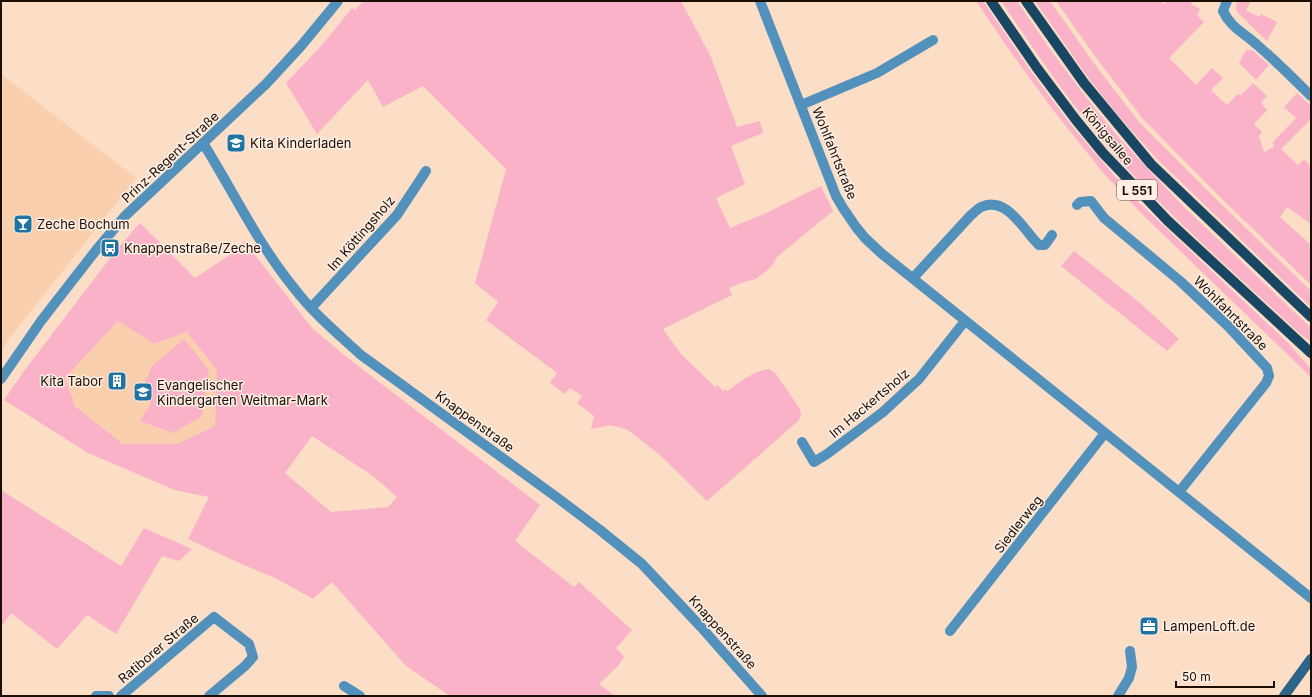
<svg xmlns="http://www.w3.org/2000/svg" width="1312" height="697" viewBox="0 0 1312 697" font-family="Inter,sans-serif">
  <rect width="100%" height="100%" fill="#fcdec7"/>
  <!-- built -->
  <path fill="#facfad" d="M 1,74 L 136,178 L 9,339 L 1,352 Z
    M 118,321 L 154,344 L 187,332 L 217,371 L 215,426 L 177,444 L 123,444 L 75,406 L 65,378 Z"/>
  <!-- green -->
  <path fill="#fab2c8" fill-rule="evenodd" d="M 363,1 L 681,1 L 711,57 L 737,127 L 760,121 L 763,133 L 731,146 L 745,184 L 716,198 L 730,228 L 766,213 L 821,186 L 833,211 L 778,256 L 771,267 L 756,279 L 744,282 L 729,288 L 732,295 L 663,329 L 681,354 L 715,387 L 718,385 L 723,391 L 725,389 L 727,391 C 740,382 753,371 769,369 L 776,374 L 800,409 L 801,416 L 798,421 L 707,501 L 661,456 L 628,430 L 611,425 L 591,429 L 594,416 L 577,403 L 582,396 L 570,388 L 565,394 L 550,383 L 557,373 L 486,320 L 498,302 L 475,283 L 506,169 L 423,86 L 383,107 L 368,80 L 317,134 L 286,83 L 322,45 L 352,8 L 355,10 Z
    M 976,1 L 983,1 L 1032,73 L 1071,125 L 1131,195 L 1289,344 L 1311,369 L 1311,377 L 1146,218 L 1105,175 L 1053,110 L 1005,44 Z
    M 1001,1 L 1017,1 L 1054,55 L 1093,106 L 1119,138 L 1183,206 L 1311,328 L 1311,342 L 1298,332 C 1234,272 1166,214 1109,148 C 1069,102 1035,51 1001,1 Z
    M 1035,1 L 1050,1 L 1093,62 L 1139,122 L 1217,200 L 1311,291 L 1311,307 L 1156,158 L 1117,114 L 1089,79 Z
    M 1056,1 L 1160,1 L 1165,4 L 1167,1 L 1192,1 L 1191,4 L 1200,9 L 1197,15 L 1204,22 L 1169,58 L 1196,85 L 1212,68 L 1223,78 L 1211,90 L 1227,105 L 1238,94 L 1241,95 L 1253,83 L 1267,96 L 1261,103 L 1267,110 L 1254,124 L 1262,132 L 1259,136 L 1264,152 L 1274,147 L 1273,142 L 1296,118 L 1284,107 L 1297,93 L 1311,106 L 1311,119 L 1281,149 L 1298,165 L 1304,159 L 1311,166 L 1311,224 L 1287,207 L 1280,217 L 1311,245 L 1311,285 L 1220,197 L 1143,119 L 1097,59 Z
    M 1237,1 L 1251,1 L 1246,10 L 1259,17 L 1261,14 L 1277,22 L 1267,41 L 1239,14 L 1236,9 Z
    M 1246,50 L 1252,50 L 1269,65 L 1256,80 L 1239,63 Z
    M 140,223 L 195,278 L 228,256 L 244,241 L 312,328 L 349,359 L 540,505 L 515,541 L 574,587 L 579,582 L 632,630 L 616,648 L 624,657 L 618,666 L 599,684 L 615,696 L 450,696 L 406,666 L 332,582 L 313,599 L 277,579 L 237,562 L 188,539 L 209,497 L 175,490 L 88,453 L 4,400 L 24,371 L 114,253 ZM 118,321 L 154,344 L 187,332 L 217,371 L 215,426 L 177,444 L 123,444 L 75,406 L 65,378 ZM 312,436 L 373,476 L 397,497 L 388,507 L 331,512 L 285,473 Z
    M 1074,251 L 1139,302 L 1179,339 L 1167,351 L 1061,266 Z
    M 184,339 L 209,370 L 202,416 L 173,433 L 140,421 L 151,403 L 141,391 L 152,366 Z
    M 1,490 L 121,566 L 144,528 L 192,549 L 179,561 L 162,556 L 116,634 L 87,615 L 57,649 L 11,613 L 1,627 Z"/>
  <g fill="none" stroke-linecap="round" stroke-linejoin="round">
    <!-- minor -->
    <path stroke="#5191bc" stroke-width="10" d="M 760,1 L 836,196 L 843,208 L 856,227 L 865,238 L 881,253 L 1311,598
      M 1227,1 L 1223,11 C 1231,28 1243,32 1256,44 C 1275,60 1293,78 1311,96
      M 801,105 L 877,73 L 933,40
      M 203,143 C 233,191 258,244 294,288 C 313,313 338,334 361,355 L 559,499 L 600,530 L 642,564 L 701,627 L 762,696
      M 1077,205 L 1080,202 L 1091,201 L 1104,218 L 1180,281 L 1228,326 L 1267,368 L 1269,376 L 1266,383 L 1179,492
      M 913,278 L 971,215 C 974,213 977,209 981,207 C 1007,195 1024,231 1039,245 L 1045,245 L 1052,235
      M 311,308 L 397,215 L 426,171
      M 1,379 L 41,321 L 97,249 L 125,216 L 266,84 L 301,46 L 338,1
      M 802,442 L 814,462 L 827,454 L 883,412 L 909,388 L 919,379 L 965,321
      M 950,631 L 1105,433
      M 344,686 L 360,696
      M 96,696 L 109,696
      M 121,696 L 214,617 L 249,644 L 253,657 L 245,666 L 209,696
      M 1118,696 L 1129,678 L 1132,667 L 1130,651"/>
    <!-- secondary -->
    <path stroke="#2c6589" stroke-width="10" d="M 1284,696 L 1311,659"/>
    <!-- primary -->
    <path stroke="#184663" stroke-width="10" d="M 991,1 L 1037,68 L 1076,120 L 1103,153 L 1168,221 L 1311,353
      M 1026,1 L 1084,83 L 1151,164 L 1311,317"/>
  </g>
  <!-- icons -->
  <defs>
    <symbol id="school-square" viewBox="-11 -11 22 22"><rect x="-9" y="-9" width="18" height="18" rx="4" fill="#1f74a4" stroke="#feeee3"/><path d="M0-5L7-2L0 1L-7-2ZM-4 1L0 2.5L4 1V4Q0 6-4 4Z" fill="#fff"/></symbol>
    <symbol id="bar-square" viewBox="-11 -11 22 22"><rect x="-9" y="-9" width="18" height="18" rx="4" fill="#1f74a4" stroke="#feeee3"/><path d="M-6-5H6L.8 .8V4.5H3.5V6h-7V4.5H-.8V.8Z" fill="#fff"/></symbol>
    <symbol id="bus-square" viewBox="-11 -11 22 22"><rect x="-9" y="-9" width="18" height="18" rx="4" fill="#1f74a4" stroke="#feeee3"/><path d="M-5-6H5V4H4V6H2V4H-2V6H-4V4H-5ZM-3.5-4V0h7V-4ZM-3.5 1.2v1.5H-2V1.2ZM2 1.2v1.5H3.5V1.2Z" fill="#fff"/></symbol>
    <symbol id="building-square" viewBox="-11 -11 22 22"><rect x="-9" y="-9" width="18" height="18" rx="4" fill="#1f74a4" stroke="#feeee3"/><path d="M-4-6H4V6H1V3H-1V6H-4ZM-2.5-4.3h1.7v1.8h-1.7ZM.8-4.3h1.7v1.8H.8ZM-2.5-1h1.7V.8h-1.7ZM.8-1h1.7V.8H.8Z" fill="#fff"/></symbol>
    <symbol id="office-square" viewBox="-11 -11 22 22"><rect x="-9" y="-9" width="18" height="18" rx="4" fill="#1f74a4" stroke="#feeee3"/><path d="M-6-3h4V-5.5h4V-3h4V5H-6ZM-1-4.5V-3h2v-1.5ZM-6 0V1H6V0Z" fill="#fff"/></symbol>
  </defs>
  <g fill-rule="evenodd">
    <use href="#school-square" x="225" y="132" width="22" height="22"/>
    <use href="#bar-square" x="12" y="213" width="22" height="22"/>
    <use href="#bus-square" x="99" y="237" width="22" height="22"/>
    <use href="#building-square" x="106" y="370" width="22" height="22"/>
    <use href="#school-square" x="132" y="381" width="22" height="22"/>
    <use href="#office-square" x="1138" y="615" width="22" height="22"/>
  </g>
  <g text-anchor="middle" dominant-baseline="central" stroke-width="3" stroke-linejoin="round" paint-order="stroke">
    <!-- shield labels -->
    <rect fill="#feeee3" stroke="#5e5148" stroke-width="1" x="1117" y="180" width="40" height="20" rx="3"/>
    <g font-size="12" font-weight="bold" fill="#1a0e05">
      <text x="1137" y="190">L 551</text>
    </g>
    <!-- street labels -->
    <g font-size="13" fill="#1a0e05" stroke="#feeee3">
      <text transform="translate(1108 136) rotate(50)">Königsallee</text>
      <text transform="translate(835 153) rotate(68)">Wohlfahrtstraße</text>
      <text transform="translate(170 157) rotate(-43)">Prinz-Regent-Straße</text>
      <text transform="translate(361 233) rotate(-49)">Im Köttingsholz</text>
      <text transform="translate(1231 313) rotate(45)">Wohlfahrtstraße</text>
      <text transform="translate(869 403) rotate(-40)">Im Hackertsholz</text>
      <text transform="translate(475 421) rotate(36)">Knappenstraße</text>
      <text transform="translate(1018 524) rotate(-52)">Siedlerweg</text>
      <text transform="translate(723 632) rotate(48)">Knappenstraße</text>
      <text transform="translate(158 648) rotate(-40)">Ratiborer Straße</text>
    </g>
    <!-- poi labels -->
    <g font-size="13" fill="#1a0e05" stroke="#feeee3" text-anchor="start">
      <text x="250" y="143">Kita Kinderladen</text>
      <text x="37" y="224">Zeche Bochum</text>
      <text x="124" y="248">Knappenstraße/Zeche</text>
      <text x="103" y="381" text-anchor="end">Kita Tabor</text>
      <text x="157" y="385">Evangelischer<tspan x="157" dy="15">Kindergarten Weitmar-Mark</tspan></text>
      <text x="1163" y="626">LampenLoft.de</text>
    </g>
  </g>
  <!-- border -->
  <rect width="1312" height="697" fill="none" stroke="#1a0e05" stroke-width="4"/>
  <!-- scale -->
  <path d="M1176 681v6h98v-6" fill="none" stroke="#1a0e05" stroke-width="2"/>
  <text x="1182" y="681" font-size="12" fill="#1a0e05" stroke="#feeee3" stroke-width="3" paint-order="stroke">50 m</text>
</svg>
